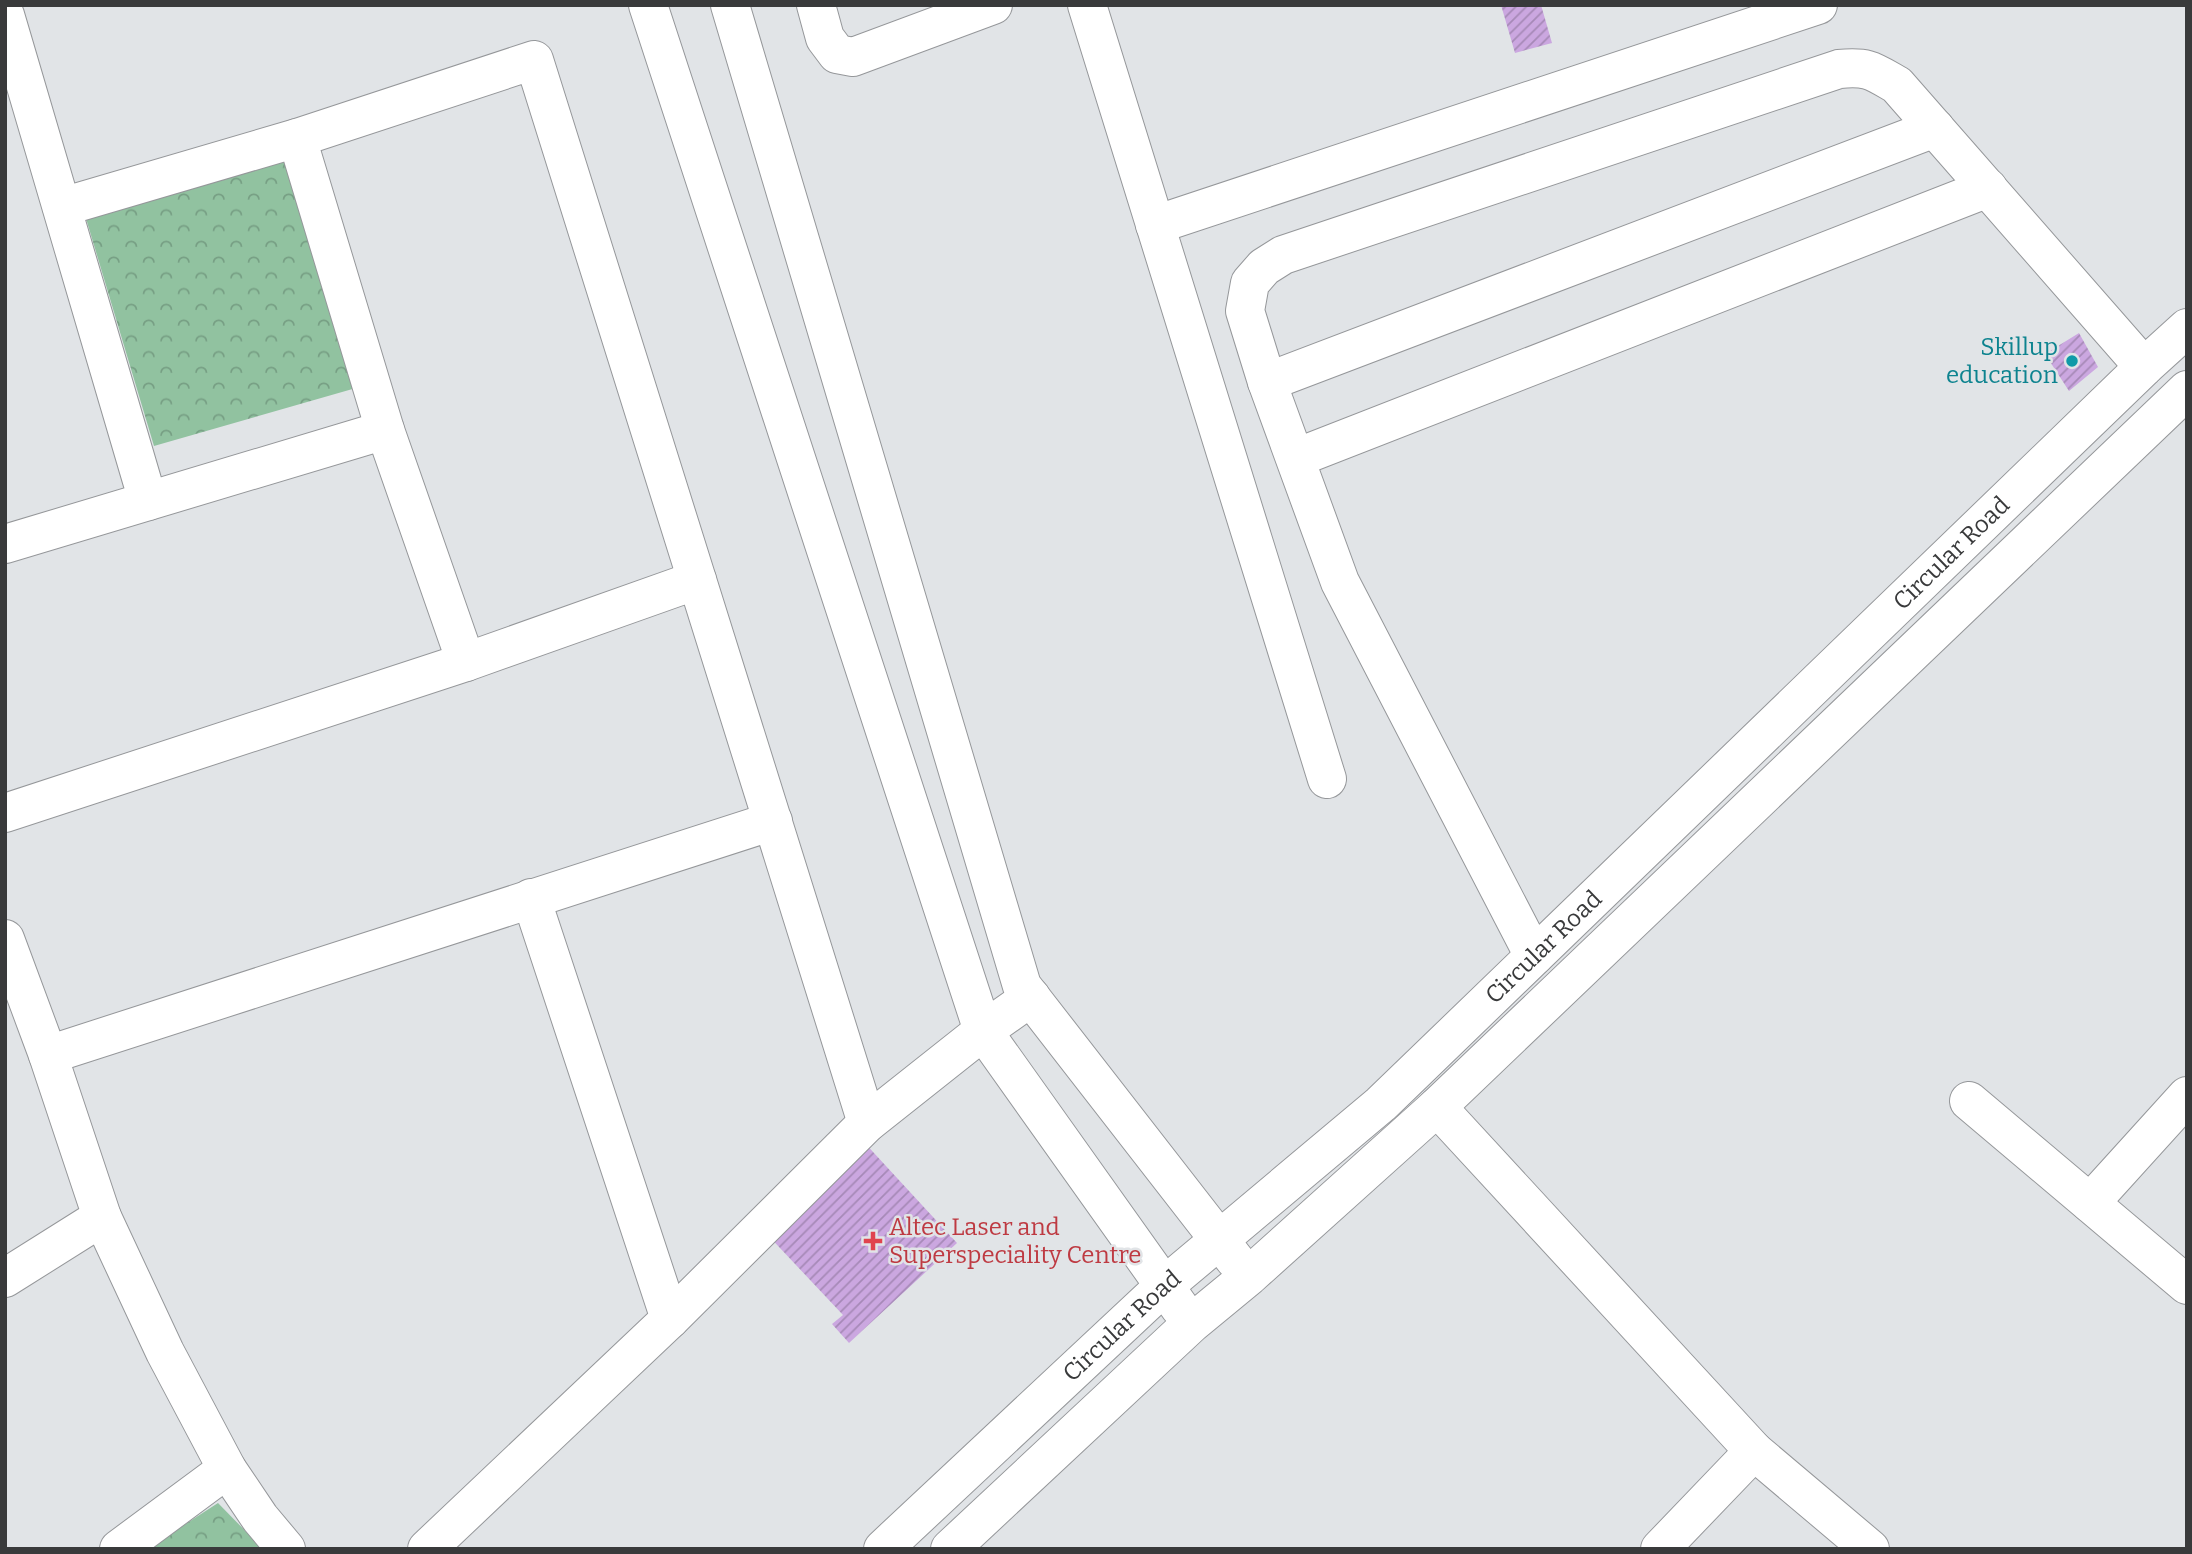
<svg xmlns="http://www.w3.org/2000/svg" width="2192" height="1554" viewBox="0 0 2192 1554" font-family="Bitter,serif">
  <defs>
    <pattern id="park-crowns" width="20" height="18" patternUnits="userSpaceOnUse" patternTransform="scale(1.75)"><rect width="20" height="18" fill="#91c2a0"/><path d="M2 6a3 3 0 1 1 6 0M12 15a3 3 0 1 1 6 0" fill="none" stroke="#779f84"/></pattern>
    <pattern id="building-hatch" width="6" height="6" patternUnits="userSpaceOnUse" patternTransform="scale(1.75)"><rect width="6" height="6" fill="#cba7e0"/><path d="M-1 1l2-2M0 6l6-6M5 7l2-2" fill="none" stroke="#a689b7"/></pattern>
  </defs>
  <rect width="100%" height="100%" fill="#e1e4e7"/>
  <!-- park -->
  <path fill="url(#park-crowns)" d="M 284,145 L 356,388 L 154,446 L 82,205 Z
    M 218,1503 L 263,1549 L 147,1549 Z"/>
  <!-- building -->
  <path fill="url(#building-hatch)" d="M 1501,5 L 1541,5 L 1552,43 L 1515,53 Z
    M 2079,333 L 2098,367 L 2069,391 L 2045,354 Z
    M 862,1140 L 957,1243 L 849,1343 L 832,1324 L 843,1315 L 764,1231 Z"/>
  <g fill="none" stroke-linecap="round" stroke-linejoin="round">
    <defs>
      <g id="minor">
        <path d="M 648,5 L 983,1031 L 1180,1308"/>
        <path d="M 730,5 L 1022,986 L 1235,1260"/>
        <path d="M 816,5 L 825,38 L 837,54 L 853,57 L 993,5"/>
        <path d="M 1087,5 L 1327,779"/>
        <path d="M 5,15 L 148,501"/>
        <path d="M 62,207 L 297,138"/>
        <path d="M 1155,225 L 1818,5"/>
        <path d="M 1267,382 L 1935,128"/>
        <path d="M 1296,458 L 1988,188"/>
        <path d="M 5,544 L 385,430"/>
        <path d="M 466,662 L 385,430 L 297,138 L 534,60 L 697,580"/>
        <path d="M 5,813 L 466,662 L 697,580 L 867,1123"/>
        <path d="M 531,898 L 670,1319"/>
        <path d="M 5,939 L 48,1055 L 102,1217 L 5,1278"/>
        <path d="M 1534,956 L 1340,582 L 1267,382 L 1245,311 L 1250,283 L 1264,267 L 1283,255 L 1839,69 C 1868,66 1873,71 1897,85 L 2144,367"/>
        <path d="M 48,1055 L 773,821"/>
        <path d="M 1969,1101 L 2187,1285"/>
        <path d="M 1437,1107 L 1754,1451 L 1870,1549"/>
        <path d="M 2090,1203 L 2187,1096"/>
        <path d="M 102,1217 L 165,1352 L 227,1469 L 260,1518 L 286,1549"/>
        <path d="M 119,1549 L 227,1469"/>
        <path d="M 427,1549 L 670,1319 L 867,1123 L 983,1031 L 1031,997"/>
        <path id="s1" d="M 883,1549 L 1163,1287 L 1381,1104 L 2144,367 L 2187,328"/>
        <path d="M 950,1549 L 1192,1323 L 1249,1276 L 1437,1107 L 2187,390"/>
        <path d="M 1660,1549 L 1754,1451"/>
      </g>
    </defs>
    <!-- minor casing -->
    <use href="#minor" stroke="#95979a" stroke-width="40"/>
    <!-- minor -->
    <use href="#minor" stroke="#fff" stroke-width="38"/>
  </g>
  <!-- markers -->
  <circle fill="#0f9aa8" stroke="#e1e4e7" stroke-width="2.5" cx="2072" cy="361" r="7"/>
  <path fill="#e0444e" stroke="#e1e4e7" stroke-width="2.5" d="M869.5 1230.5h7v7h7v7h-7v7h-7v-7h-7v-7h7z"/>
  <g text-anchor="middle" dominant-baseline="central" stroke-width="5" stroke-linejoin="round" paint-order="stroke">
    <!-- culture labels -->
    <g font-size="24" fill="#0d838f" stroke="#e1e4e7" text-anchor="end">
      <text x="2058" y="347">Skillup<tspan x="2058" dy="28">education</tspan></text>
    </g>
    <!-- street labels -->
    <g font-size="24" fill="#393a3b" stroke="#e1e4e7">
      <text stroke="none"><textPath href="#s1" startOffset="1461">Circular Road</textPath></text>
      <text stroke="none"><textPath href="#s1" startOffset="894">Circular Road</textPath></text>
      <text stroke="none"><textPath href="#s1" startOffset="327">Circular Road</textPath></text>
    </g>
    <!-- health labels -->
    <g font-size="24" fill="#be3a42" stroke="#e1e4e7" text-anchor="start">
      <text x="889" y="1227">Altec Laser and<tspan x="889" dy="28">Superspeciality Centre</tspan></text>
    </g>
  </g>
  <!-- border -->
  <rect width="2192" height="1554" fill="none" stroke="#393a3b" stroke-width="14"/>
</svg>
